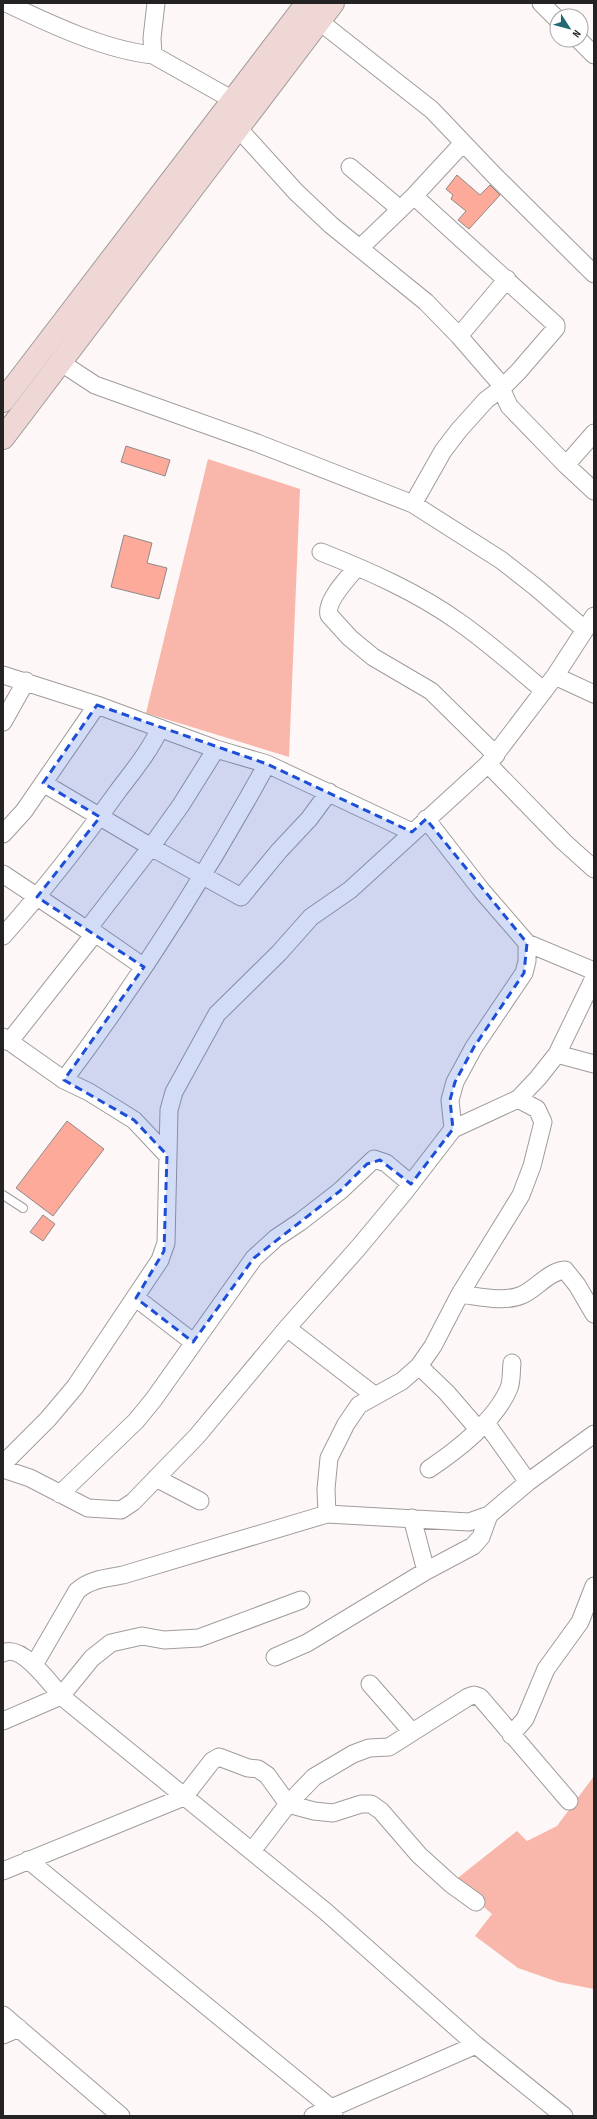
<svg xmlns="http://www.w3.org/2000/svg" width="597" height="2119" viewBox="0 0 597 2119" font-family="'Sofia Sans Condensed',sans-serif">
  <rect width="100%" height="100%" fill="#fdf8f7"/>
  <!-- forest -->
  <path fill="#f9b6aa" d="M 208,459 L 300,489 L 289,757 L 146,713 Z
    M 594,1776 L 594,1989 L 558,1982 L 518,1968 L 475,1936 L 492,1914 L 454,1881 L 517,1831 L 527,1841 L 557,1826 Z"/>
  <!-- building -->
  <path fill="#fdaa9b" stroke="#8e8a89" d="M 457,175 L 480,195 L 490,185 L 500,195 L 469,229 L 458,220 L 466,211 L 451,199 L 453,195 L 446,189 Z
    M 126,446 L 170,460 L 165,476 L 121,462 Z
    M 124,535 L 152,543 L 147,563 L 167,568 L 159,599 L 111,587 Z
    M 67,1121 L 104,1149 L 53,1216 L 16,1188 Z
    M 43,1215 L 55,1224 L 43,1241 L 30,1232 Z"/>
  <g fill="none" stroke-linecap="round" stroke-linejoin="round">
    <defs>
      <path id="lane" d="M 3,1195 L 23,1208"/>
      <path id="street" d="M 6,3 C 50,24 105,50 153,55
        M 156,3 L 152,38 L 153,55 L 233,100
        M 541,3 L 557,19
        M 319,21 L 432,110 L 494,175 L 594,274
        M 579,40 L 594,55
        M 238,128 L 296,192 L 331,225 L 426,302 L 459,336 L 498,381 L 509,406 L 566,465 L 594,491
        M 350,167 L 400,209
        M 360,248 L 414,196
        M 459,336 L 507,279
        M 60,362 L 95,385 L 257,443 L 413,504 L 501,560 L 538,589 L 584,629
        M 566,465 L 594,433
        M 413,504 L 443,451 L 459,430 L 486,400 L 502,388 L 518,372 L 556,328 L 556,325 L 414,196 L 463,143
        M 321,552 C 369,571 417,592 459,622 C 489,643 516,667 544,691
        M 357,567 C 349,577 325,601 329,615 L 350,638 L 373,657 L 431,691 L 496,755
        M 3,675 L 97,705 L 216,749 L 267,764 L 412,832
        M 555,676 L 594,694
        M 3,722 L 26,681
        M 488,764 L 564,842 L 594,869
        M 43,783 L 151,847 L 241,897 L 279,851 L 309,819 L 329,792
        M 426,819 L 482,891 L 527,943 L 594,971
        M 3,834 L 24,811 L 97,705
        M 3,874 L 87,930 L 95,933 L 144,967
        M 87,930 L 151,847 L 181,805 L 216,749
        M 3,936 C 44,890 82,841 118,791 C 133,771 150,751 160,728
        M 3,1037 L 64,1080 L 89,1092 L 134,1120 L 167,1155
        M 9,1042 L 95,933
        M 557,1054 L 594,1064
        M 64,1080 C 139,980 207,873 267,764
        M 453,1129 L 450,1100 L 455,1082 L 474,1047 L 524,973 L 527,961 L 527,943
        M 460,1294 C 478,1296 504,1303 522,1295 C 536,1289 549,1271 565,1270 L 577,1285 L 594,1314
        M 136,1298 L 193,1342
        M 287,1328 L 374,1395
        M 419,1366 L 447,1393 L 478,1429
        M 486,1423 L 528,1482
        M 3,1464 L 48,1419 L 75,1387 L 160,1260 L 166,1243 L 169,1110 L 174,1092 L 217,1014 L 279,953 L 311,917 L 350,890 L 488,764 L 555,676 L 594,616
        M 3,1469 L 30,1478 L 88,1508 L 121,1510 L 133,1502 L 197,1436 L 287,1328 L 358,1248 L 403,1194 L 453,1129 L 518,1099 L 538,1078 L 557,1054 L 594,978
        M 429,1469 C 456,1451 496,1420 509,1388 C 512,1381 511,1371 512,1363
        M 156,1478 L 200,1501
        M 60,1494 L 136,1421 L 154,1399 L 254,1258 L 276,1238 L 300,1222 L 340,1191 L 374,1159 L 386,1163 L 411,1184
        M 327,1514 L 326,1489 L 329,1458 L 346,1424 L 359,1405 L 402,1381 L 419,1366 L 433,1346 L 460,1294 L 521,1195 L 532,1166 L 543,1122 L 537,1109 L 518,1099
        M 426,1571 L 473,1546 L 481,1537 L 489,1515
        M 3,1653 C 21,1643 51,1684 61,1696 L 325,1911 L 476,2045 L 564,2116
        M 275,1657 L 307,1643 L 426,1571 L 412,1518
        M 34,1665 L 77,1591 C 90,1579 107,1578 123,1575 L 327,1514 L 469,1522 L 489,1515 L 528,1482 L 594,1434
        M 370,1684 L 412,1732
        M 3,1721 L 61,1696 L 92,1658 L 111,1643 L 142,1636 L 164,1640 L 199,1638 L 301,1600
        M 511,1735 L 525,1719 L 546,1669 L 580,1622 L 594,1586
        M 252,1851 L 288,1804 L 314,1777 L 353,1754 L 369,1748 L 389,1747 L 468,1697 L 474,1695 L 480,1697 L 569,1801
        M 28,1860 L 331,2108 L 334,2116
        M 3,1871 L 184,1797 L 212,1761 L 219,1757 L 248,1768 L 258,1769 L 267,1775 L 288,1804 L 314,1811 L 333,1813 L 361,1804 L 371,1804 L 381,1811 L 419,1855 L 451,1884 L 476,1902
        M 3,2015 L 121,2116
        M 3,2035 L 19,2028
        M 313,2116 L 476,2045"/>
      <path id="secondary" d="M 3,401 L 307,3
        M 3,438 L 333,3"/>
    </defs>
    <!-- lane casing -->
    <use href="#lane" stroke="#a09c9b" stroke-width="10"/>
    <!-- street casing -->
    <use href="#street" stroke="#a09c9b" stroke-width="19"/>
    <!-- secondary casing -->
    <use href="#secondary" stroke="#a09c9b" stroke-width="24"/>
    <!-- lane -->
    <use href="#lane" stroke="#fff" stroke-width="8"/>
    <!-- street -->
    <use href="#street" stroke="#fff" stroke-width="17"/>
    <!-- secondary -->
    <use href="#secondary" stroke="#eed7d4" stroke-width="22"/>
  </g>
  <!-- marked area -->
  <path fill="#1d4ed8" fill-opacity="0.2" stroke="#1d4ed8" stroke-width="3" stroke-dasharray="8 5" stroke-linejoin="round" d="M 97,705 L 267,764 L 412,832 L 426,819 L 527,943 L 524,973 L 474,1047 L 455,1082 L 450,1100 L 453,1129 L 411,1184 L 380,1160 L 367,1164 L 340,1191 L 254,1258 L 193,1342 L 136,1298 L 164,1251 L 167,1155 L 134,1120 L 64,1080 L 144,967 L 37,897 L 100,817 L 43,783 Z"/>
  <!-- border -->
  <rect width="597" height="2119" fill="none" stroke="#242222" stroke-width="8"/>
  <!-- north arrow -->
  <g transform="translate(569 28) rotate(126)"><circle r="19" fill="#ffffff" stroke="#a7a7a7"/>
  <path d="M0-3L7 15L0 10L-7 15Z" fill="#216a75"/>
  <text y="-6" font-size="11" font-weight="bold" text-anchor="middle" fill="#242222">N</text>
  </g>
</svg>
